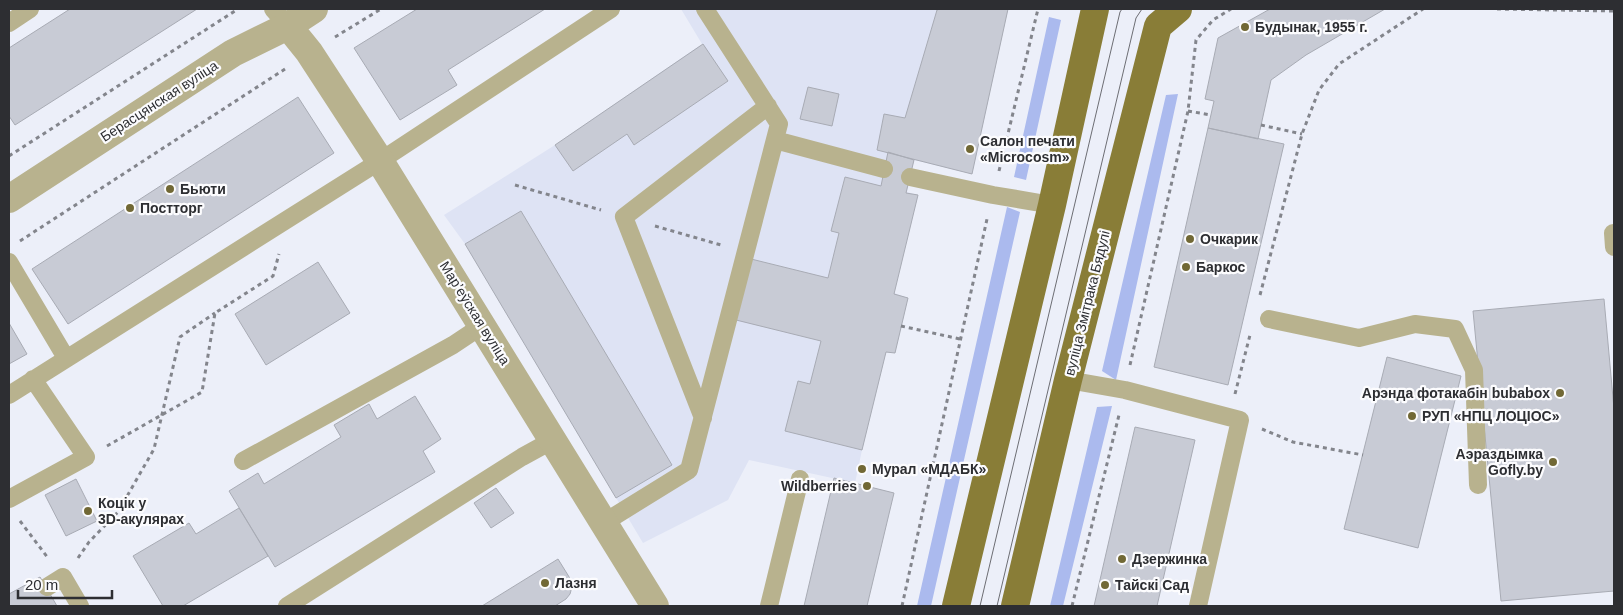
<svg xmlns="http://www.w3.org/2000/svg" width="1623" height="615" viewBox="0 0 1623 615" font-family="Helvetica,sans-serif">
  <rect width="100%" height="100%" fill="#eceff9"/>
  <!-- built -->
  <path fill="#dee3f4" d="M 681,9 L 1008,9 L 972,174 L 914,160 L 907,192 L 918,195 L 894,293 L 908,298 L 895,353 L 886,352 L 862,450 L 855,483 L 749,460 L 728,500 L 643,543 L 465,244 L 444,215 L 555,145 L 702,44 Z"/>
  <!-- green -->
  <path fill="#abbaee" d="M 1049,17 L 1061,20 L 1026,180 L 1014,177 Z
    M 1178,94 L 1116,380 L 1102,371 L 1166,95 Z
    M 1007,207 L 1020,212 L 931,606 L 917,606 Z
    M 1112,406 L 1063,606 L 1050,606 L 1097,407 Z"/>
  <!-- building -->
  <path fill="#c8cbd5" stroke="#a8abb4" d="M 70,9 L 197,9 L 15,125 L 9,116 L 9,48 Z
    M 417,9 L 545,9 L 448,70 L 457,85 L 400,120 L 354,48 Z
    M 939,9 L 1008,9 L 972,174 L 877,150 L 884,114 L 905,118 L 937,10 Z
    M 1270,9 L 1385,9 L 1306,55 L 1271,80 L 1258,139 L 1208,128 L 1214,101 L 1205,99 L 1218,38 Z
    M 703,44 L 728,81 L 634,145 L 627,134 L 573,171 L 555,145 Z
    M 808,87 L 839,94 L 832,126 L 800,119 Z
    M 298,97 L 334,153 L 68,324 L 32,269 Z
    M 1208,128 L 1284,144 L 1228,385 L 1154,367 Z
    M 888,152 L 914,160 L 906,193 L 918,195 L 894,294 L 908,298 L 895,353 L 886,352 L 862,450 L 785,431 L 798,381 L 810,384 L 821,341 L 732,319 L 747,258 L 828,278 L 839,233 L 831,231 L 845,177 L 881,186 Z
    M 521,211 L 672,465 L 616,498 L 465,244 Z
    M 318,262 L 350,313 L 266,365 L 235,314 Z
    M 1604,299 L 1614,409 L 1614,591 L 1501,601 L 1473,311 Z
    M 9,323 L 27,354 L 9,364 Z
    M 1387,357 L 1461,376 L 1418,548 L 1344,529 Z
    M 415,396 L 441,439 L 423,451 L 435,472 L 275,567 L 229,491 L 258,473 L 264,484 L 341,437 L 334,425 L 369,404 L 377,419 Z
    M 1135,427 L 1195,440 L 1157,606 L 1094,606 Z
    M 834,478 L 894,493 L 867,606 L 804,606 Z
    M 76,479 L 97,521 L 66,536 L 45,495 Z
    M 496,488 L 514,513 L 491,528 L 474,503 Z
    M 239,508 L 268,556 L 183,606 L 163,606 L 133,556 L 189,523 L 196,534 Z
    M 558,559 L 571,580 L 572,587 L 570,594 L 566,599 L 555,606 L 482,606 Z
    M 40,577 L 57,606 L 9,606 L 9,594 Z"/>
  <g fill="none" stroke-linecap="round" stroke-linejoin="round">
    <!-- path -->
    <path stroke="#83858c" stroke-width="3" stroke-dasharray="4 4" stroke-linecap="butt" d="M 1497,9 L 1614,11
      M 335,37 L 381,9
      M 1188,111 L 1211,115
      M 1261,125 L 1302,134
      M 9,156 L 238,9
      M 999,171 L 1038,9
      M 515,185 L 601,210
      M 655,226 L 721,245
      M 20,241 L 285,69
      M 1260,295 L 1302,134 L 1319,90 L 1339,64 L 1423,9
      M 901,326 L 960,339
      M 1130,365 L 1188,111 L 1196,40 L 1213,20 L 1231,9
      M 1235,394 L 1250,335
      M 1262,429 L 1293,442 L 1363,455
      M 107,446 L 202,392 L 215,313 L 273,276 L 279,254
      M 20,521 L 48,558
      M 78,558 L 89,542 L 118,512 L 154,449 L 180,337 L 215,313
      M 902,606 L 987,219
      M 1072,606 L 1119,415"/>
    <!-- service -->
    <path stroke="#b8b28e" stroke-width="18" d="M 273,9 L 288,26
      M 9,23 L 30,9
      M 775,140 L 884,169
      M 910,177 L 993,195 L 1052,205
      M 1614,233 L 1613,233 L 1614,247
      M 9,262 L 66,358
      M 1269,319 L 1359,338 L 1415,324 L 1455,329 L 1474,370 L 1478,485
      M 1068,380 L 1125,390 L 1240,420 L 1198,606
      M 9,395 L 380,161 L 611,9
      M 703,418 L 624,217 L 768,106
      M 243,461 L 453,345 L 483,325
      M 9,499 L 86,457 L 33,379
      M 606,525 L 613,517 L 689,470 L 779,124 L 705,9
      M 47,587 L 63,577 L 80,606
      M 287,606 L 522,457 L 553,440
      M 769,606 L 800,479"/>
    <!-- minor -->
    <path stroke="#b8b28e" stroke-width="28" d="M 288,26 L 309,52 L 380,161 L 655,606
      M 9,199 L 233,53 L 288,26 L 314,9"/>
    <!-- primary -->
    <path stroke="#897d37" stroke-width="28" d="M 956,606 L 1052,205 L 1095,9
      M 1015,606 L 1068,380 L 1158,26 L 1178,9"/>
    <!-- tram -->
    <path stroke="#6c6d73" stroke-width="1" d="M 980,606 L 1120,12 L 1122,9
      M 997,606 L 1136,18 L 1142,9"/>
  </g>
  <!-- markers -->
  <g fill="#716835" stroke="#fcfcfe" stroke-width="2">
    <circle cx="1245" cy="27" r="5"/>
    <circle cx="970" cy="149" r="5"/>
    <circle cx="170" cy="189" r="5"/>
    <circle cx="130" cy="208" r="5"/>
    <circle cx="1190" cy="239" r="5"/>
    <circle cx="1186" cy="267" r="5"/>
    <circle cx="1560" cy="393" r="5"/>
    <circle cx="1412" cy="416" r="5"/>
    <circle cx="1553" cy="462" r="5"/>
    <circle cx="862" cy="469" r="5"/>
    <circle cx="867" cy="486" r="5"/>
    <circle cx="88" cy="511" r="5"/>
    <circle cx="1122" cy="559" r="5"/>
    <circle cx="545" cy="583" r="5"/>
    <circle cx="1105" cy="585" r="5"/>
  </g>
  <g text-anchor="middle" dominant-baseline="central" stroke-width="4.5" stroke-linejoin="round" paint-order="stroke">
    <!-- poi labels -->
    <g font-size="14" font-weight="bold" fill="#2d2e32" stroke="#fcfcfe" text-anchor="start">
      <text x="1255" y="27">Будынак, 1955 г.</text>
      <text x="980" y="141">Салон печати<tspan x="980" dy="16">«Microcosm»</tspan></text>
      <text x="180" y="189">Бьюти</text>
      <text x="140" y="208">Постторг</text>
      <text x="1200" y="239">Очкарик</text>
      <text x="1196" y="267">Баркос</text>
      <text x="1550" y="393" text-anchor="end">Арэнда фотакабін bubabox</text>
      <text x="1422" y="416">РУП «НПЦ ЛОЦІОС»</text>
      <text x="1543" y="454" text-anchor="end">Аэраздымка<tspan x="1543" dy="16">Gofly.by</tspan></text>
      <text x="872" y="469">Мурал «МДАБК»</text>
      <text x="857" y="486" text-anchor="end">Wildberries</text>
      <text x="98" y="503">Коцік у<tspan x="98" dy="16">3D-акулярах</tspan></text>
      <text x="1132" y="559">Дзержинка</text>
      <text x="555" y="583">Лазня</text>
      <text x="1115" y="585">Тайскі Сад</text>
    </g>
    <!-- street labels -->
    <g font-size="14" fill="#2d2e32" stroke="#fcfcfe">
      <text transform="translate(159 101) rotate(-33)">Берасцянская вуліца</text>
      <text transform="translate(1087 303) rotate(-76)">вуліца Змітрака Бядулі</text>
      <text transform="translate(475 313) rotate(58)">Марʼеўская вуліца</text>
    </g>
  </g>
  <!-- border -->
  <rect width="1623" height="615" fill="none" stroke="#2d2e32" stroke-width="20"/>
  <!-- scale -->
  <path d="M18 590v8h94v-8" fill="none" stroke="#2d2e32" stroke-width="2.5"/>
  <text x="25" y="590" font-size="15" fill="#2d2e32" stroke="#fcfcfe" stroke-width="4" paint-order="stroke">20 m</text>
</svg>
